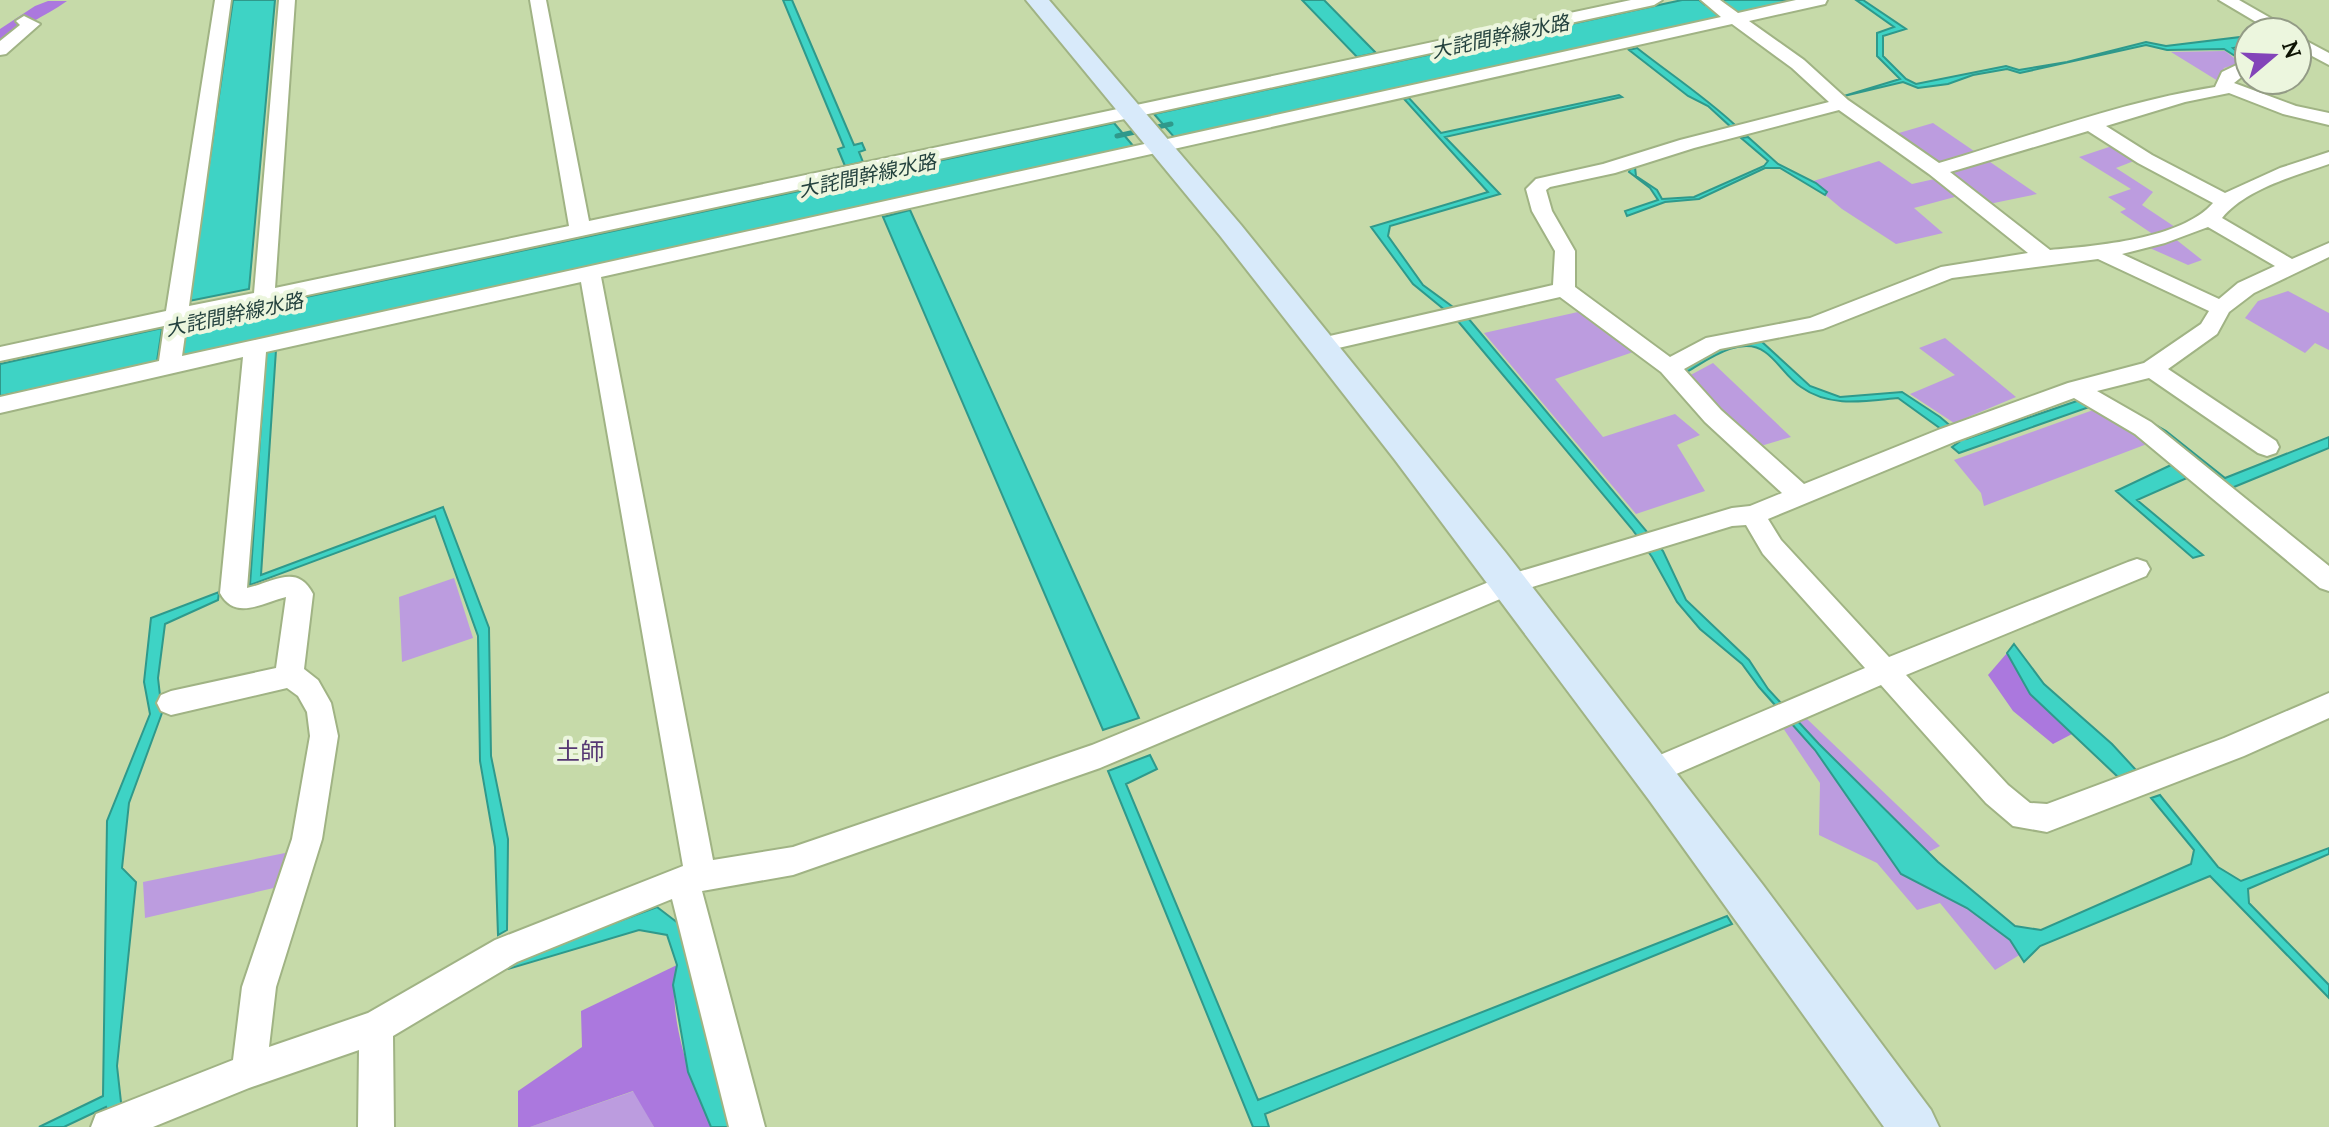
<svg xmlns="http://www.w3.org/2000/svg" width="2329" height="1127" viewBox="0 0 2329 1127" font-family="Lora,'Noto Sans JP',serif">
  <rect width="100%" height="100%" fill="#c6daa9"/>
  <!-- green -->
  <path fill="#bc9cdf" d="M 2225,51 L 2241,63 L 2224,68 L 2218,81 L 2171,52 Z
    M 1933,123 L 2037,194 L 1989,204 L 1892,135 Z
    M 2115,145 L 2139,159 L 2116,168 L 2153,192 L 2142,205 L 2175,227 L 2169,234 L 2202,260 L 2188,265 L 2143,245 L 2163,241 L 2120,212 L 2126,209 L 2108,197 L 2131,189 L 2079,157 Z
    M 1879,161 L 1912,184 L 1939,178 L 1962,195 L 1914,208 L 1943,233 L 1896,244 L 1842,209 L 1810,182 Z
    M 2288,291 L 2329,313 L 2329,350 L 2315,343 L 2305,353 L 2245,318 L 2258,301 Z
    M 1587,310 L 1639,350 L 1555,379 L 1603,437 L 1675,414 L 1700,435 L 1677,445 L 1705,491 L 1636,514 L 1484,333 Z
    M 1945,338 L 2016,397 L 1954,423 L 1910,394 L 1955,375 L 1919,348 Z
    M 1713,363 L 1791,437 L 1754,448 L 1685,378 Z
    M 2096,409 L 2147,444 L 1984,506 L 1981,493 L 1954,460 Z
    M 454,578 L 473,638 L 402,662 L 399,597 Z
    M 1806,718 L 1940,846 L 1923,855 L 2026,951 L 1995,970 L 1940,903 L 1917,910 L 1877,863 L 1819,835 L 1820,783 L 1783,728 Z
    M 290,852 L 278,887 L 145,918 L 143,882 Z
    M 634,1091 L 654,1127 L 530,1127 Z"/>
  <!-- forest -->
  <path fill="#ab78de" d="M 48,1 L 67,1 C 43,18 21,25 0,45 L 0,29 L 35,6 Z
    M 2007,653 L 2030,694 L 2072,734 L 2053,744 L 2013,711 L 1988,675 Z
    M 677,965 C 666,1017 691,1080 711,1127 L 654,1127 L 633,1091 L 530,1127 L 518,1127 L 518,1091 L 582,1047 L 581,1011 Z"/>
  <!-- water -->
  <path fill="#3ed3c5" stroke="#2f998b" stroke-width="2" d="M 233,0 L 275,0 L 249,289 L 189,301 Z
    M 783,0 L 792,0 L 854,145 L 862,143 L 865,150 L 859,152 L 863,162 L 845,166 L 838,149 L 844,147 Z
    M 1302,0 L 1324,0 L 1376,53 L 1357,57 Z
    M 1682,0 L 1699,0 L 1705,5 L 1720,0 L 1796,0 L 1738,13 L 1727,5 L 1712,9 L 1722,17 L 1174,137 L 1154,114 Z
    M 1856,0 L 1863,0 L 1906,29 L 1883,36 L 1883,56 L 1906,79 L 1916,84 L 2006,66 L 2019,70 L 2067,62 L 2146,42 L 2166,46 L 2249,36 L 2249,45 L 2233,48 L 2249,61 L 2249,65 L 2224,49 L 2167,50 L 2146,45 L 2020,73 L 2007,69 L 1973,75 L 1948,84 L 1918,88 L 1903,82 L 1844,96 L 1900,79 L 1877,56 L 1877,33 L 1894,27 Z
    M 1637,48 C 1670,74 1705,97 1735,125 L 1732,128 L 1708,106 L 1688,96 L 1629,50 Z
    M 1619,95 L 1622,97 L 1445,137 L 1500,194 L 1390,226 L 1388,236 L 1423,285 L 1468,318 L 1663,551 L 1686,600 L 1749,660 L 1768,689 L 1819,744 L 1938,862 L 2015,926 L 2041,930 L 2191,864 L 2194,850 L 2151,798 L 2160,795 L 2218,867 L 2241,881 L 2329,848 L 2329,854 L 2248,889 L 2249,903 L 2329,985 L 2329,998 L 2210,876 L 2040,946 L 2024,962 L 2010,940 L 1967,908 L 1901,874 L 1815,750 L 1759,687 L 1742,664 L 1700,629 L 1677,602 L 1652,557 L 1632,529 L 1457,320 L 1413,284 L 1371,227 L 1488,192 L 1404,99 L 1409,98 L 1441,133 Z
    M 1114,123 L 1134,147 L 181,358 L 186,323 Z
    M 1748,137 L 1778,164 L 1816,183 L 1827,192 L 1825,195 L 1780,168 L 1765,168 L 1699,199 L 1665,202 L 1627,216 L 1625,211 L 1658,200 L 1650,188 L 1629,172 L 1631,167 L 1635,167 L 1636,176 L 1657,190 L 1662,199 L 1694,197 L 1764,166 L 1768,161 L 1741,138 Z
    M 910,210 L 1139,718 L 1103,730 L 883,217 Z
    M 162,328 L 157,361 L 147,366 L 0,396 L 0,364 Z
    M 1761,341 L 1810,386 L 1840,397 L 1902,392 L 1940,417 L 1966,439 L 2077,401 L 2106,396 L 2166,431 L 2225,478 L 2329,437 L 2329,448 L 2229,489 L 2106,401 L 1959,453 L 1952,447 L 1959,442 L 1898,398 C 1865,401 1830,408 1801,387 C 1787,378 1778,361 1765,352 C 1741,334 1706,361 1685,373 L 1679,369 L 1723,347 Z
    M 276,350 L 261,575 L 443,507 L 489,628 L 491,756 L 508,839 L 507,930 L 498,935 L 495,847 L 480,761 L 478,636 L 435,516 L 250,585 L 266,352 Z
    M 2171,465 L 2187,478 L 2137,500 L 2203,555 L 2193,558 L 2116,491 Z
    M 219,592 L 218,600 L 165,624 L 158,678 L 162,713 L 129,803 L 122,868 L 136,882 L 117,1066 L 121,1102 L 131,1127 L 112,1127 L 106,1107 L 64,1127 L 39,1127 L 103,1096 L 107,821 L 150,714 L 144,682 L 151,618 Z
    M 2014,644 L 2044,684 L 2112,744 L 2136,770 L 2118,777 L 2030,694 L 2007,653 Z
    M 1150,755 L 1157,769 L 1126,784 L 1258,1100 L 1727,916 L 1732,924 L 1265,1114 L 1269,1127 L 1253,1127 L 1108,771 Z
    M 657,907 L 678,923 L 730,1127 L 711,1127 L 688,1072 L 673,985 L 677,965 L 667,935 L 639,930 L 508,969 L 502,965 Z"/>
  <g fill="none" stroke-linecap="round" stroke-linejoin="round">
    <!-- stream -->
    <path stroke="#2f998b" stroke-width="5" d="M 1117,136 L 1171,124"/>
    <defs>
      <path id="street" d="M 215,0 L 231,0 L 189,306 L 254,293 L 279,0 L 295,0 L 275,288 L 569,226 L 530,0 L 546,0 L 589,221 L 1631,0 L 1662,0 L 1654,5 L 187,321 L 182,356 L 1721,17 L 1701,0 L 1720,0 L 1738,13 L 1796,0 L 1827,0 L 1825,4 L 1749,21 L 1804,60 L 1848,100 L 1939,163 C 2028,137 2124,101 2215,87 L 2222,72 L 2249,59 L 2249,71 L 2234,83 L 2296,106 L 2329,113 L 2329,125 L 2283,114 L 2229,93 L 2185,102 L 2106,126 L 2152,155 L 2225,193 L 2280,168 L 2329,152 L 2329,164 C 2294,176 2246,189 2222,218 L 2292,259 L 2329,243 L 2329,257 L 2254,293 L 2229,312 L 2217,334 L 2168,369 L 2276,441 L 2279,447 L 2276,453 L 2267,456 L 2258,453 L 2149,378 L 2097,391 L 2151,422 L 2329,566 L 2329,591 L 2320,588 L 2135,434 L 2074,398 L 1954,442 L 1768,519 L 1781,540 L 1889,657 L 2128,562 L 2137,559 L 2146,562 L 2150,569 L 2146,576 L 1906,675 L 2008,785 L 2030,803 L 2047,804 L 2224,738 L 2329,693 L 2329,718 L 2244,756 L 2047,832 L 2013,826 L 1986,803 L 1881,685 L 1651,785 L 1641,781 L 1636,772 L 1641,763 L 1865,668 L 1763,554 L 1746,525 L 1732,526 L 1519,591 L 1100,768 L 793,875 L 702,891 L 765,1127 L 729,1127 L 672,899 L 517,962 L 393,1036 L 394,1127 L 358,1127 L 359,1050 L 249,1088 L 153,1127 L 91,1127 L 96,1114 L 233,1060 L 242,987 L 292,839 L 310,736 L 307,712 L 298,696 L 287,688 L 171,715 L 161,711 L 157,703 L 161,695 L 171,691 L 276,668 L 286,597 C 262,603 235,621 220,593 L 243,357 L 0,413 L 0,397 L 159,361 L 164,326 L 0,361 L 0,347 L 166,311 ZM 1732,24 L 1792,68 L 1829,102 L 1680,140 L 1603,164 L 1536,179 L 1526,189 L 1532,211 L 1555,251 L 1553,285 L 1321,338 L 1313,340 L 1310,345 L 1313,350 L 1321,352 L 1560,297 L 1661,372 L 1705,422 L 1782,493 L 1750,506 L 1732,508 L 1501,577 L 1092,745 L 793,847 L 713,860 L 601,277 ZM 1839,110 L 1929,174 L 2028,253 L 1941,267 L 1810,318 L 1706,338 L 1670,357 L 1575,287 L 1575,251 L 1552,211 L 1546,190 L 1550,187 L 1615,173 L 1694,148 ZM 2088,131 L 2138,163 L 2213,203 C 2182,239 2096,246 2050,250 L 1950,172 ZM 2208,227 L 2275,266 L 2238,283 L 2219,299 L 2122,254 L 2165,243 ZM 2098,259 L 2209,311 L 2201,324 L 2144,363 L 2068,383 L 1938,430 L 1804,484 L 1721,410 L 1684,369 L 1720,349 L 1823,329 L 1952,278 ZM 581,282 L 683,866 L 495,940 L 368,1013 L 269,1047 L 276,987 L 322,839 L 338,736 L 331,703 L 318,680 L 304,669 L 313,594 C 297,563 274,582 247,588 L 266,352 Z
        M 2219,0 L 2239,0 L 2295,32 L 2273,32 Z
        M 24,16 L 40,24 L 6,54 L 0,55 L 0,41 L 20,25 L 16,21 Z
        M 2297,36 L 2329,53 L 2329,65 L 2297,48 Z"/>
      <path id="secondary" d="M 1026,0 L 1049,0 L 1241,225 L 1506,553 L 1763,885 L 1931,1110 L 1939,1127 L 1884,1127 L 1649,800 L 1395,460 L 1221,237 Z"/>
    </defs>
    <!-- street casing -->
    <use href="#street" stroke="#a0b384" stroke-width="4"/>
    <!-- secondary casing -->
    <use href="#secondary" stroke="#a0b384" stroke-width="4"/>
    <!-- street -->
    <use href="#street" fill="#fff" fill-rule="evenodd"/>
    <!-- secondary -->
    <use href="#secondary" fill="#d8eafa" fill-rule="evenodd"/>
  </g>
  <g text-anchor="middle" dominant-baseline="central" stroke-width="8" stroke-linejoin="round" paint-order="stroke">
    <!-- far-water labels -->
    <g font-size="20" font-style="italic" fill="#24423e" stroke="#ecf6de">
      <text transform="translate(1500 36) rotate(-12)">大詫間幹線水路</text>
      <text transform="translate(867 175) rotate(-12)">大詫間幹線水路</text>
      <text transform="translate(234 314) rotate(-12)">大詫間幹線水路</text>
    </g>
    <!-- neighbourhood labels -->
    <g font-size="24" fill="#563873" stroke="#ecf6de">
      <text x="580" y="751">土師</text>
    </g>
  </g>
  <!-- north arrow -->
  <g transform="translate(2273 56) rotate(71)"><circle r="38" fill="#ecf6de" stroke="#939b86" stroke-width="2"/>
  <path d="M0-6L14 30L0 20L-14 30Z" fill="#8344b9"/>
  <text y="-12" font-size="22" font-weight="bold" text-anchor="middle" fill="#0d1303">N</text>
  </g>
</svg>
